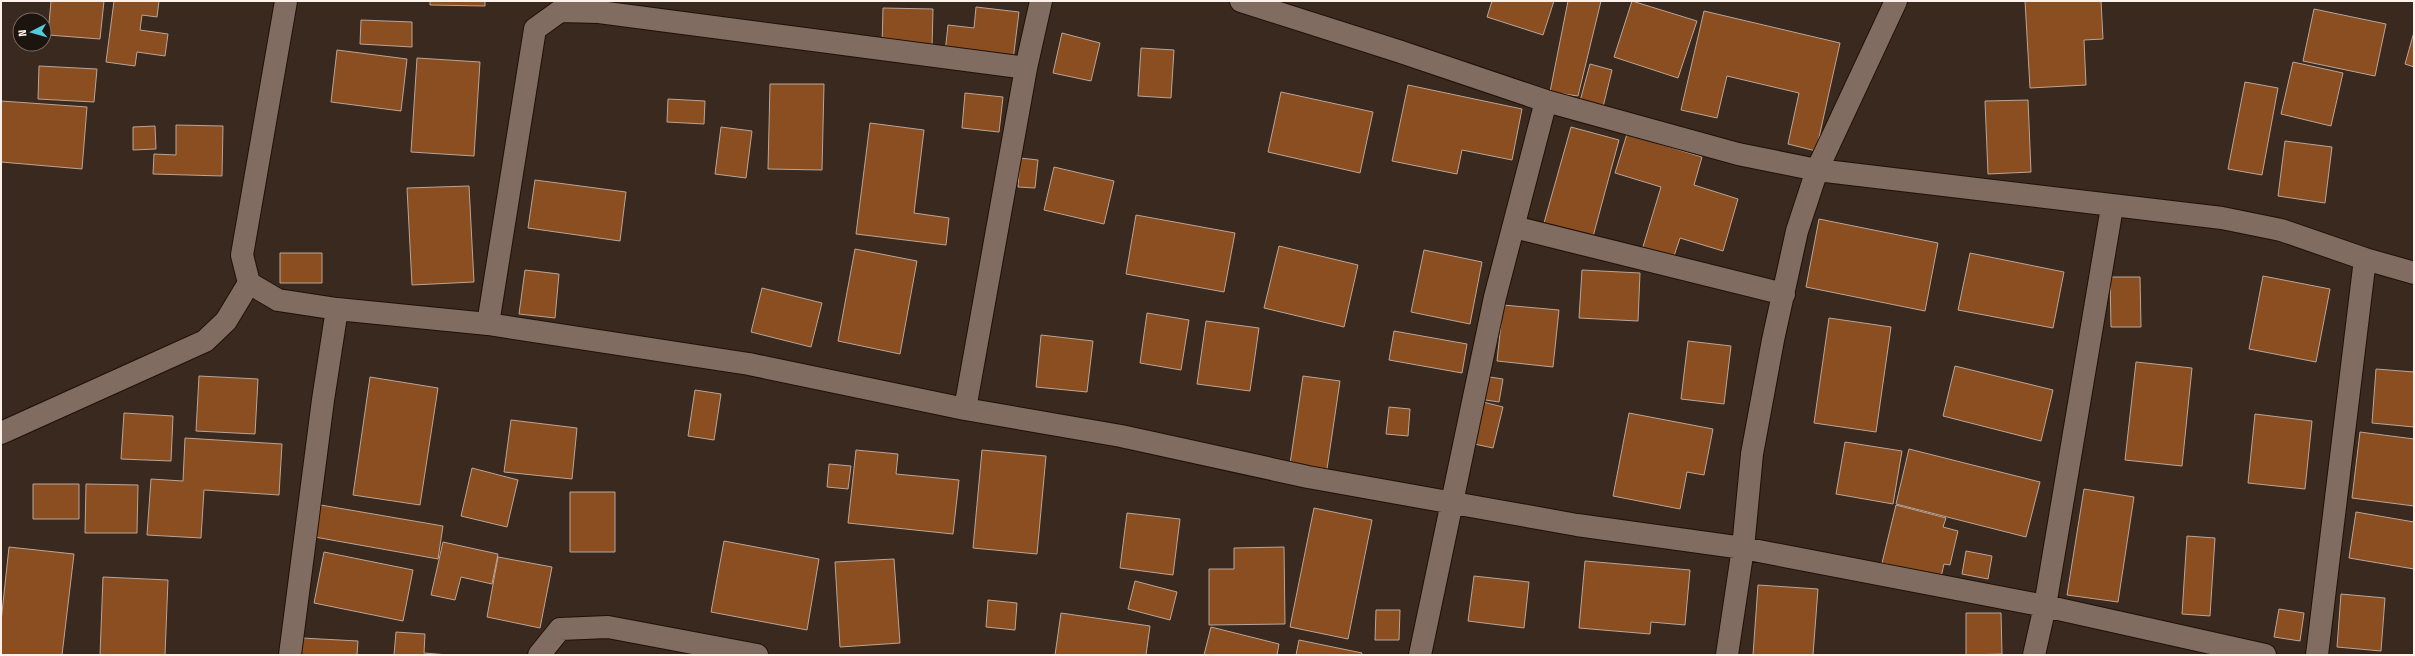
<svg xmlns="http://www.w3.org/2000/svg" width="2415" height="656" viewBox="0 0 2415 656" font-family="'Fira Sans Condensed',sans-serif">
  <rect width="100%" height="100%" fill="#3a291e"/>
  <!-- building -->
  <path fill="#8b4e20" stroke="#baa598" d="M 51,1 L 104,1 L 100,39 L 48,35 Z
    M 114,1 L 159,1 L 157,17 L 142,15 L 140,30 L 168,34 L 165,56 L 137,52 L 135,66 L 106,62 Z
    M 430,1 L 485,1 L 485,6 L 430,5 Z
    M 1492,1 L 1554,1 L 1543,35 L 1487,17 Z
    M 1568,1 L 1601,1 L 1578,96 L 1550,92 Z
    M 1632,1 L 1697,21 L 1678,78 L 1614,57 Z
    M 2025,1 L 2101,1 L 2103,39 L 2084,40 L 2086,85 L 2030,88 Z
    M 976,7 L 1019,12 L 1013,60 L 945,53 L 948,25 L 974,28 Z
    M 883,8 L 933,9 L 932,47 L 882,46 Z
    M 2314,9 L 2386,24 L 2375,76 L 2303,61 Z
    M 1704,11 L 1840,43 L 1816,151 L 1788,144 L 1799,93 L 1727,76 L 1717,118 L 1681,110 Z
    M 361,20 L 412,22 L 412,47 L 360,44 Z
    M 2414,32 L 2414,67 L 2405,64 Z
    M 1062,33 L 1100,43 L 1091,81 L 1053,73 Z
    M 1141,48 L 1174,50 L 1171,98 L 1138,96 Z
    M 337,50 L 407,59 L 401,111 L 331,102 Z
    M 417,58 L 480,62 L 474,156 L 411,152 Z
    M 2293,62 L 2343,73 L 2331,126 L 2281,114 Z
    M 1590,64 L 1612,70 L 1603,107 L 1580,101 Z
    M 39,66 L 97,69 L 94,102 L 38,99 Z
    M 2245,82 L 2278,88 L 2262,175 L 2228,169 Z
    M 770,84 L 824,84 L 822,170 L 768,169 Z
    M 1408,85 L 1522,109 L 1512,160 L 1462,150 L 1457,174 L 1392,161 Z
    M 1281,92 L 1373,112 L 1360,173 L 1268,152 Z
    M 965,93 L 1003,97 L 999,132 L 962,128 Z
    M 668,99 L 705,101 L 704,124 L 667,122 Z
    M 2028,100 L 2031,172 L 1988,174 L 1985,101 Z
    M 1,101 L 87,107 L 82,169 L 1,162 Z
    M 870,123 L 924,130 L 914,213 L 949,218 L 946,245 L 856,234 Z
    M 176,125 L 223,126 L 222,176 L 153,174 L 154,154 L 176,155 Z
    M 155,126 L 156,149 L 133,150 L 133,127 Z
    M 721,127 L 752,131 L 746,178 L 715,174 Z
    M 1571,127 L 1619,140 L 1591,244 L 1542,230 Z
    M 1627,134 L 1702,157 L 1694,185 L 1738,199 L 1723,251 L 1680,238 L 1673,259 L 1642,250 L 1661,187 L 1615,173 Z
    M 2285,141 L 2332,147 L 2325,203 L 2278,196 Z
    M 1020,158 L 1038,160 L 1035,188 L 1018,187 Z
    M 1054,167 L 1114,181 L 1104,224 L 1044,210 Z
    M 535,180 L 626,192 L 620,241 L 528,228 Z
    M 469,186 L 474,282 L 412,285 L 407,188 Z
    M 1136,215 L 1235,233 L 1224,292 L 1126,274 Z
    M 1819,219 L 1938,243 L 1925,311 L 1806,287 Z
    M 1279,246 L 1358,265 L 1344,327 L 1264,308 Z
    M 855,249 L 917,261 L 900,354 L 838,341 Z
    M 1424,250 L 1482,262 L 1470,324 L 1411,312 Z
    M 280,253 L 322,253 L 322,283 L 280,283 Z
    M 1970,253 L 2064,272 L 2053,328 L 1958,310 Z
    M 525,270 L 559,274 L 555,318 L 519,314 Z
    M 1582,270 L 1640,273 L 1638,321 L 1579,318 Z
    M 2263,276 L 2330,289 L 2316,362 L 2249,349 Z
    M 2110,277 L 2140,277 L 2141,327 L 2111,327 Z
    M 762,288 L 822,303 L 811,347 L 751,332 Z
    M 1503,305 L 1559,310 L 1553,367 L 1497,361 Z
    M 1147,313 L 1189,320 L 1181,370 L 1140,363 Z
    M 1829,318 L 1891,327 L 1876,432 L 1814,423 Z
    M 1206,321 L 1259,328 L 1250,391 L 1197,384 Z
    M 1394,331 L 1467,344 L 1462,373 L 1389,360 Z
    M 1041,335 L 1093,341 L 1087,392 L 1036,387 Z
    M 1688,341 L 1731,346 L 1724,404 L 1681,399 Z
    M 2136,362 L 2192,368 L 2182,466 L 2125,460 Z
    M 1955,366 L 2053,390 L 2041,441 L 1943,416 Z
    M 2376,369 L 2414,372 L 2414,427 L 2372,423 Z
    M 199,376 L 258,379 L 255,434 L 196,431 Z
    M 1303,376 L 1340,381 L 1327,469 L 1290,464 Z
    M 1483,376 L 1503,379 L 1499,402 L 1479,399 Z
    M 370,377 L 438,388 L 420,505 L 353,495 Z
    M 695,390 L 721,394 L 714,440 L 688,436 Z
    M 1475,400 L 1503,407 L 1493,448 L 1465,442 Z
    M 1389,407 L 1410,409 L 1408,436 L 1386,434 Z
    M 124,413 L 173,416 L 171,461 L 121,459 Z
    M 1629,413 L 1713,429 L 1704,475 L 1687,472 L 1680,509 L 1613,496 Z
    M 2255,414 L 2312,421 L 2305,489 L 2248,483 Z
    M 511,420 L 577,428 L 572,479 L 504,472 Z
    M 2360,432 L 2414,439 L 2414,506 L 2352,498 Z
    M 185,438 L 282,444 L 279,495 L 204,490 L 201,538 L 147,535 L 151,479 L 183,481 Z
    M 1845,442 L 1902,451 L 1893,504 L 1836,494 Z
    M 1909,449 L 2040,482 L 2026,537 L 1896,504 Z
    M 856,450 L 898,454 L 896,474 L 959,480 L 953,534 L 848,523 Z
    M 982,450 L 1046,456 L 1037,554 L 973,548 Z
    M 829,464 L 851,466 L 848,489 L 827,487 Z
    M 472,468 L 518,480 L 507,527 L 461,516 Z
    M 33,484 L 79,484 L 79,519 L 33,519 Z
    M 86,484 L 138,485 L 137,533 L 85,533 Z
    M 2084,489 L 2134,497 L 2118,602 L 2067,595 Z
    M 570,492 L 615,492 L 615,552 L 570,552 Z
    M 315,504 L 443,526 L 438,559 L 309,536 Z
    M 1896,505 L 1946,518 L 1943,527 L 1958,531 L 1950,565 L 1944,564 L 1941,577 L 1882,563 Z
    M 1314,508 L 1372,520 L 1348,639 L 1290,627 Z
    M 2356,512 L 2414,522 L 2414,569 L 2349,558 Z
    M 1127,513 L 1180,519 L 1173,575 L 1120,568 Z
    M 2187,536 L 2215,538 L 2210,616 L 2182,614 Z
    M 724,541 L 819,559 L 807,630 L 711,612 Z
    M 443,542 L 498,554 L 492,584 L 461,577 L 455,600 L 431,595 Z
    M 9,547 L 74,554 L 62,655 L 1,655 L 1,622 Z
    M 1284,547 L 1285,624 L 1209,625 L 1209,569 L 1234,569 L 1234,548 Z
    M 1966,551 L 1992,556 L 1988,579 L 1962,574 Z
    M 324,552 L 413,570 L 403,621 L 314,603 Z
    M 498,557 L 552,567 L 540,628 L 487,617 Z
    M 894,559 L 900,643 L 840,647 L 835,562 Z
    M 1585,561 L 1690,570 L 1685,625 L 1651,622 L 1650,634 L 1579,628 Z
    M 1474,576 L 1529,582 L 1524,628 L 1468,621 Z
    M 103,577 L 168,580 L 165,655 L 100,655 Z
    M 1135,581 L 1177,592 L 1170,620 L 1128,609 Z
    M 1758,585 L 1818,589 L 1813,655 L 1753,655 Z
    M 2341,594 L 2385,598 L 2381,651 L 2337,647 Z
    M 988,600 L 1017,603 L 1015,630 L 986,627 Z
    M 2279,609 L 2304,613 L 2300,641 L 2274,637 Z
    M 1376,610 L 1400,610 L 1399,640 L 1375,640 Z
    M 1061,613 L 1150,626 L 1146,655 L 1055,655 Z
    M 1966,613 L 2001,613 L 2002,654 L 1966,655 Z
    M 1211,627 L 1279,644 L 1277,655 L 1204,655 Z
    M 396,632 L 425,634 L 424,653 L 449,655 L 394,655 Z
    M 302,638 L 358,641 L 357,655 L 301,655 Z
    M 1299,640 L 1362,653 L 1361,655 L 1296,655 Z"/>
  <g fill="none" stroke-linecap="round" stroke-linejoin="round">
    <defs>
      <path id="minor" d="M 286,1 L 242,255 L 249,283 L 278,300 L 337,309 L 488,324 L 749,364 L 965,409 L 1121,436 L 1308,477 L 1577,525 L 1743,548 L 2045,606 L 2265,655
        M 1241,1 L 1398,51 L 1546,101 L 1738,154 L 1817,170 L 2222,218 L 2281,230 L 2365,259 L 2414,273
        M 1514,227 L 1784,294
        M 488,324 L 535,29 L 560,11 L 599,12 L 1026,68
        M 965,409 L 1026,68 L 1041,1
        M 1,433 L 205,341 L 226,321 L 249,283
        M 290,655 L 323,400 L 337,309
        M 539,655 L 560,629 L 608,627 L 757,655
        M 1420,655 L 1495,297 L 1546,101
        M 1727,655 L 1743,548 L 1752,454 L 1773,340 L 1797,231 L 1817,170 L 1896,1
        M 2034,655 L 2045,606 L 2112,207
        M 2317,655 L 2365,259"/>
    </defs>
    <!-- minor casing -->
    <use href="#minor" stroke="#201108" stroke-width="24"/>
    <!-- minor -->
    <use href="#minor" stroke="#806c60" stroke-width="22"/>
  </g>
  <!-- border -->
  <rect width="2415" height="656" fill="none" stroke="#fdf1ea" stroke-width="4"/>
  <!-- north arrow -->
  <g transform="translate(32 32) rotate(264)"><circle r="19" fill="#1b140f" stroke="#756c67"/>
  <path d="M0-3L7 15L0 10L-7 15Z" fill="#54cade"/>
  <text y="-6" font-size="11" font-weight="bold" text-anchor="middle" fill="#fdf1ea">N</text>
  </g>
</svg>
